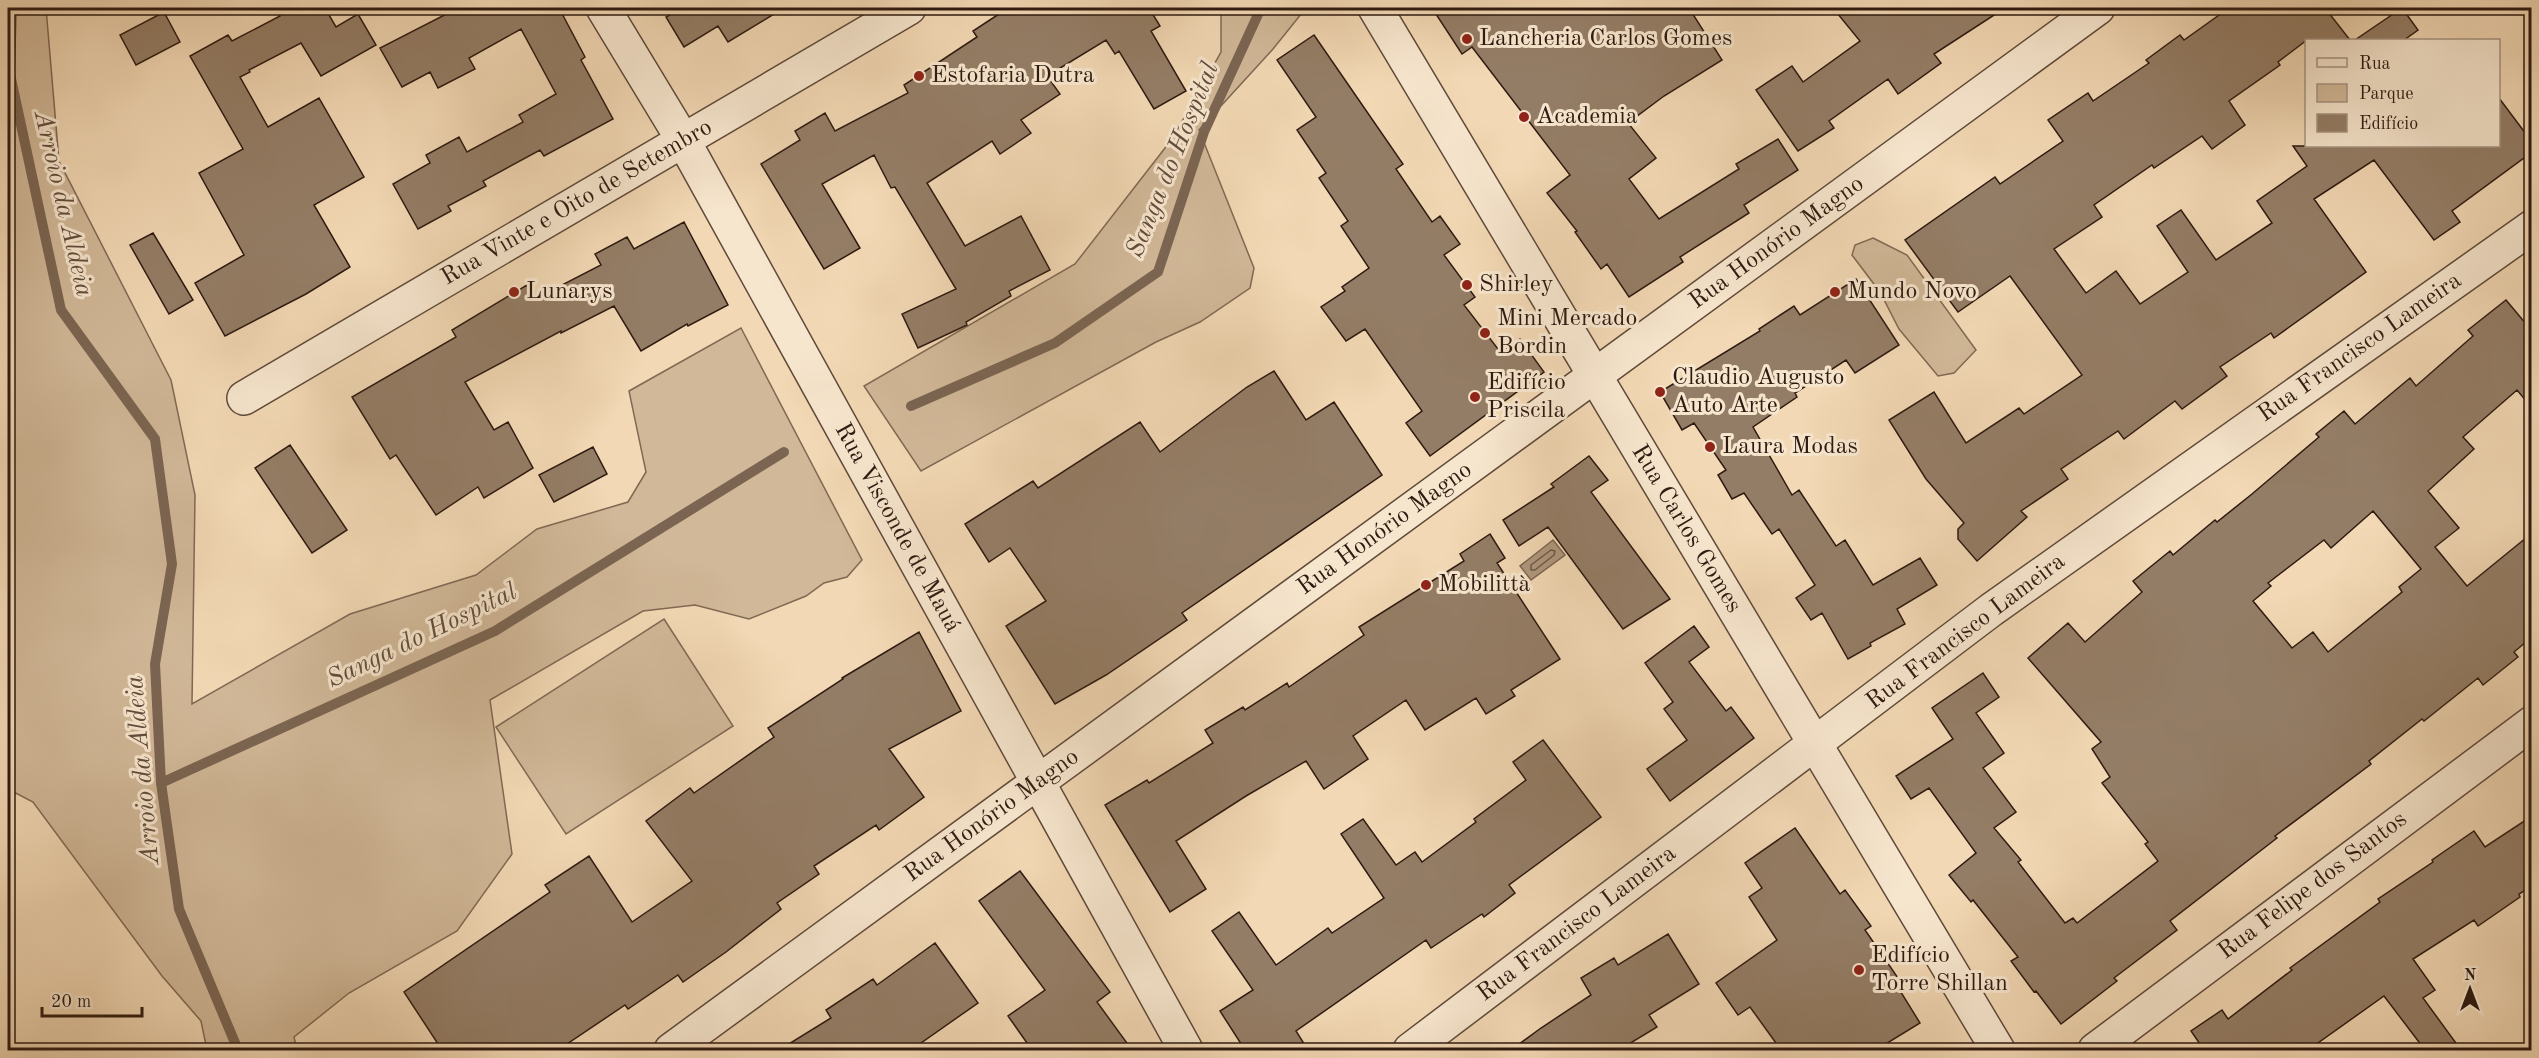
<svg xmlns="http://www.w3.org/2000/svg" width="2539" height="1058" viewBox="0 0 2539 1058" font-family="'Old Standard TT',serif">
  <rect width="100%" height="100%" fill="#f2d8b4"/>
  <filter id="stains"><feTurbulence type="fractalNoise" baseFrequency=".00333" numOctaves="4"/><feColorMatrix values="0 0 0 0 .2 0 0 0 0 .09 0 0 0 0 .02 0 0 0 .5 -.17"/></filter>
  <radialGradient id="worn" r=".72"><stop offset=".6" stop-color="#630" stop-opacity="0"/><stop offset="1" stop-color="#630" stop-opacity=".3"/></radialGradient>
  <!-- green -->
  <path fill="#d1b898" stroke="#806954" stroke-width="1.5" d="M 8,8 L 46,8 L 59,161 L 171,380 L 195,495 L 192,704 L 350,614 L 476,575 L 537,529 L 628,502 L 646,472 L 629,391 L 741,328 L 862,560 L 847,577 L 824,583 L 806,596 L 749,619 L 695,605 L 643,611 L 490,700 L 512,854 L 457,931 L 349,993 L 294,1037 L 297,1050 L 207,1050 L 201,1021 L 162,976 L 33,802 L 8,789 Z
    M 1221,8 L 1306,8 L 1273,49 L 1199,130 L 1254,268 L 1250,288 L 1200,322 L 1156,342 L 921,471 L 864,386 L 1075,264 L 1172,139 L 1221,52 Z
    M 1873,238 L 1907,255 L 1976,350 L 1954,373 L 1938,376 L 1899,329 L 1880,292 L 1852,255 L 1855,245 Z
    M 664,619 L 733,726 L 566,834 L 496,727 Z"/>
  <!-- water -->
  <path fill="#af977d" stroke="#7b6552" stroke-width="1.5" d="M 1553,540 L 1565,555 L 1531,580 L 1520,566 Z"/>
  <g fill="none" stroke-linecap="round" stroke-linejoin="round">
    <!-- shore -->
    <path stroke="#6e5847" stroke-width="1.5" d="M 1551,550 L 1555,551 L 1554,555 L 1535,570 L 1531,570 L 1531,565 Z"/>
    <!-- stream -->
    <path stroke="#7b6552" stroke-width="10" d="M 12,8 L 10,74 L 61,310 L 155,439 L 172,564 L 155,664 L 161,783 L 179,909 L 238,1050
      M 911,406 L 1055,343 L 1158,272 L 1204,132 L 1261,8
      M 161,783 L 495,631 L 784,452"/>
  </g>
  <!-- building -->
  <path fill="#947d66" stroke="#2e1a11" stroke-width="1.5" fill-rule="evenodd" d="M 275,8 L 325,8 L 336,27 L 358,14 L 376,45 L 321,76 L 301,43 L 249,70 L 250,72 L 240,77 L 268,127 L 319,98 L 364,177 L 314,205 L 350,267 L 306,294 L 225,336 L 195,283 L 244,255 L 199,173 L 243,149 L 190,56 L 228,35 L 232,41 L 280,16 Z
    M 458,8 L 559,8 L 585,57 L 581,60 L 613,119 L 544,156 L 540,150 L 483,181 L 486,186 L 448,206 L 451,211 L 418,229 L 393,184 L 430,163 L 426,155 L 459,137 L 467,152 L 523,122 L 519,115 L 556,94 L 521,29 L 469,58 L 475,69 L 438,88 L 430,72 L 402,87 L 380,48 Z
    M 682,8 L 784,8 L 728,42 L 718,26 L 684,47 L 666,17 Z
    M 1008,8 L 1149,8 L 1160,26 L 1151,31 L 1186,91 L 1154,109 L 1119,51 L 1115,54 L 1106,40 L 1047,76 L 1060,94 L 1021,120 L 1031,133 L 1000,154 L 992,141 L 927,183 L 965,246 L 1021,216 L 1050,270 L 1009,291 L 1011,296 L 966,322 L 967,325 L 918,348 L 902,314 L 956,289 L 895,187 L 891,188 L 874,155 L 822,184 L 860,248 L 824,269 L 761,164 L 800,140 L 795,131 L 825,113 L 835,131 L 908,93 L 904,85 L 977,37 L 973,31 Z
    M 1432,8 L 1689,8 L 1722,60 L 1664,96 L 1628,123 L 1656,158 L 1629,179 L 1659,219 L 1739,169 L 1736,164 L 1778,139 L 1798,170 L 1744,205 L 1749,213 L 1680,257 L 1683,262 L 1629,297 L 1607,264 L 1601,269 L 1575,232 L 1577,231 L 1547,193 L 1570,175 L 1472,47 L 1462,54 Z
    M 1833,8 L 2005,8 L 1934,54 L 1941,63 L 1898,94 L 1888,79 L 1829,121 L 1834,128 L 1798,151 L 1756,90 L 1792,66 L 1803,82 L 1860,41 Z
    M 2229,8 L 2325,8 L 2350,40 L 2307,40 L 2278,62 L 2280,65 L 2229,101 L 2245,125 L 2212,149 L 2202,136 L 2154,168 L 2152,165 L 2094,205 L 2102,217 L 2054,249 L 2086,293 L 2116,271 L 2140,304 L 2188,272 L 2157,226 L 2181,210 L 2216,260 L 2272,223 L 2257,201 L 2307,166 L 2293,146 L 2499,146 L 2499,98 L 2532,142 L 2532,152 L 2452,211 L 2460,222 L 2434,240 L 2374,160 L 2314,199 L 2366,272 L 2274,338 L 2271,333 L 2220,367 L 2227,376 L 2182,409 L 2175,401 L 2124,439 L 2118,431 L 2061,469 L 2068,479 L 2021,511 L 2027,517 L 1977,561 L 1958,539 L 1958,529 L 1964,523 L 1926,479 L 1889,420 L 1934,392 L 1966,443 L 2019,408 L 2024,414 L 2082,375 L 2010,276 L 1958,312 L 1905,240 L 1995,177 L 2000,184 L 2063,141 L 2048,120 L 2088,93 L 2093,101 L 2149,63 L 2146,60 L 2180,35 L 2184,40 Z
    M 2402,8 L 2418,30 L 2404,40 L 2355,40 Z
    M 164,12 L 180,42 L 136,65 L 120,35 Z
    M 1314,35 L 1403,164 L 1396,169 L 1432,222 L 1440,216 L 1460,244 L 1444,255 L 1475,297 L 1464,305 L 1501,353 L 1520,339 L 1544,372 L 1430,456 L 1406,423 L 1422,411 L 1365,329 L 1346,341 L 1321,307 L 1345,291 L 1342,287 L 1369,268 L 1341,226 L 1348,221 L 1319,178 L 1326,173 L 1297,130 L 1316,117 L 1277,60 Z
    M 684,222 L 728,305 L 688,326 L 687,324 L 641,351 L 614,306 L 561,333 L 561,331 L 465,382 L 494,430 L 508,422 L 533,468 L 484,498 L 478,487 L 436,515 L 396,455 L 390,459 L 352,397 L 456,337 L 452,330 L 527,285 L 535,299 L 601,265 L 595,254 L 627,237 L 634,249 Z
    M 153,233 L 193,300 L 169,314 L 130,245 Z
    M 1856,279 L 1899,345 L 1855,373 L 1846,360 L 1795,393 L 1797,397 L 1753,427 L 1792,495 L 1799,490 L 1836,546 L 1845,540 L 1873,585 L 1920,558 L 1937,585 L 1897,609 L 1905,624 L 1870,643 L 1871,646 L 1848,659 L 1822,613 L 1811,620 L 1796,598 L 1815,585 L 1779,529 L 1772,534 L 1744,493 L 1732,499 L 1718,475 L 1726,470 L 1694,423 L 1682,430 L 1660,392 L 1760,331 L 1759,329 L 1794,306 L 1800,315 Z
    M 2506,300 L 2532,331 L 2532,408 L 2517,390 L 2463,437 L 2474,449 L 2428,491 L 2459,528 L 2435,547 L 2467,586 L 2532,533 L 2532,637 L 2514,652 L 2518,657 L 2483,685 L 2478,678 L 2424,721 L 2422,719 L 2369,761 L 2371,764 L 2275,836 L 2277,838 L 2170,921 L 2177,930 L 2114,978 L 2117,981 L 2061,1024 L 2036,991 L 2034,992 L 2011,961 L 2018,957 L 1973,900 L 1971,902 L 1949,875 L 1976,853 L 1929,788 L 1911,799 L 1896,776 L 1953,739 L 1932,708 L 1983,673 L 1999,697 L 1976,713 L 2004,753 L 1983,768 L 2016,812 L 1994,828 L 2021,860 L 2018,862 L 2065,923 L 2073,918 L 2077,923 L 2158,861 L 2145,844 L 2148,842 L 2102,783 L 2110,777 L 2092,749 L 2101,742 L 2028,658 L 2068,623 L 2085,642 L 2142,592 L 2133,581 L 2170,551 L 2173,555 L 2215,520 L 2217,522 L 2252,494 L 2319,437 L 2316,434 L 2344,411 L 2355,424 L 2410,378 L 2416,386 L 2473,336 L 2468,330 ZM 2373,511 L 2421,569 L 2399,587 L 2402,592 L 2328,652 L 2313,632 L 2292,648 L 2253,601 L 2271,586 L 2268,583 L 2324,540 L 2331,548 Z
    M 1274,371 L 1306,420 L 1334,402 L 1382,475 L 1182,613 L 1187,620 L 1106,675 L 1055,704 L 1006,626 L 1046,601 L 1010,548 L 989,562 L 965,524 L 1033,481 L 1038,488 L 1140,422 L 1160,452 L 1247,387 Z
    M 290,445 L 347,530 L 312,553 L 255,468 Z
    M 593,447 L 607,474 L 554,502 L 539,475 Z
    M 1589,456 L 1608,480 L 1591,492 L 1670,599 L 1623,629 L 1548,527 L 1519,546 L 1503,520 L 1554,487 L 1551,484 Z
    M 1490,534 L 1505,558 L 1497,563 L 1560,659 L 1511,690 L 1515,696 L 1486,714 L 1476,698 L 1425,730 L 1406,700 L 1353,736 L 1368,759 L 1324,789 L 1306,761 L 1246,796 L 1176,841 L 1206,889 L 1170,912 L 1105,805 L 1147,780 L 1149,783 L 1213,743 L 1205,730 L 1243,707 L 1245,710 L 1287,683 L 1289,687 L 1364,635 L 1359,627 L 1464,561 L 1460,554 Z
    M 1694,626 L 1709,647 L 1689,662 L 1726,711 L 1731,707 L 1754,738 L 1670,801 L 1647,769 L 1687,740 L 1664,709 L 1673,702 L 1645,663 Z
    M 919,632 L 961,711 L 889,749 L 924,797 L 879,830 L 876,825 L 814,866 L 819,874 L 777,903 L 781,909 L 726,952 L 683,982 L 678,975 L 628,1009 L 625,1005 L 558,1050 L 442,1050 L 404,992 L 550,892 L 545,885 L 589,856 L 632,922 L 692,881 L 646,821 L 690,788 L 694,793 L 774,737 L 768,728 L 843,679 L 842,678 Z
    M 1543,740 L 1601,817 L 1509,885 L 1515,893 L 1484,917 L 1482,914 L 1431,948 L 1426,940 L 1296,1031 L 1308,1050 L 1245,1050 L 1220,1011 L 1253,990 L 1212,931 L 1239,912 L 1276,965 L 1328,928 L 1332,933 L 1384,898 L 1341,834 L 1363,819 L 1396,865 L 1415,852 L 1422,862 L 1476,822 L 1474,819 L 1526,780 L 1513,762 Z
    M 2532,816 L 2532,886 L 2519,894 L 2520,897 L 2478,926 L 2474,920 L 2413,959 L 2435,990 L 2423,998 L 2461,1050 L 2425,1050 L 2384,996 L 2308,1050 L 2204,1050 L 2191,1031 L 2222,1010 L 2228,1019 L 2292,970 L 2290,968 L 2380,902 L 2378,899 L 2433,862 L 2432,860 L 2474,831 L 2485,847 Z
    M 1795,828 L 1840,894 L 1845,890 L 1871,926 L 1865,930 L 1898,978 L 1894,981 L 1920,1023 L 1876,1050 L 1781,1050 L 1750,1007 L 1738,1015 L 1716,983 L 1777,940 L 1749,897 L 1762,888 L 1745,863 Z
    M 1020,871 L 1110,992 L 1097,1002 L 1132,1050 L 1032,1050 L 1008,1016 L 1045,990 L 979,901 Z
    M 1668,934 L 1699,984 L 1649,1015 L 1657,1027 L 1619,1050 L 1511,1050 L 1541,1028 L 1591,995 L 1581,978 L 1614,958 L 1618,965 Z
    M 935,943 L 978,1003 L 911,1050 L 779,1050 L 831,1018 L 826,1010 L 873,979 L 877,985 Z"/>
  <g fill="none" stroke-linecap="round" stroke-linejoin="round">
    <defs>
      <path id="minor" d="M 603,8 L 683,140 L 1186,1050
        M 244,398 L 909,8
        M 671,1050 L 2098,8
        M 1410,1050 L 1991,610 L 2532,227
        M 2095,1050 L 2532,723"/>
      <path id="tertiary" d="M 1375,8 L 1998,1050"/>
    </defs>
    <!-- minor casing -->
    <use href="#minor" stroke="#5f4a3a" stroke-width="36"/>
    <!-- tertiary casing -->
    <use href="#tertiary" stroke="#5f4a3a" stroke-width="36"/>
    <!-- minor -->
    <use href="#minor" stroke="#f7e6ce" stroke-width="33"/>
    <!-- tertiary -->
    <use href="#tertiary" stroke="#f7e6ce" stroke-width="33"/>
  </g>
  <!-- markers -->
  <g fill="#8f2418" stroke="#f7e6ce" stroke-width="2">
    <circle cx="1467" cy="39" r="6"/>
    <circle cx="919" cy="76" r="6"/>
    <circle cx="1524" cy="117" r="6"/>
    <circle cx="1467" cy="285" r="6"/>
    <circle cx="514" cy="292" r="6"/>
    <circle cx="1835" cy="292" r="6"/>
    <circle cx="1485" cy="333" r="6"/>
    <circle cx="1660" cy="392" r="6"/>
    <circle cx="1475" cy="397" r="6"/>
    <circle cx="1710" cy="447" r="6"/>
    <circle cx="1426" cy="585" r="6"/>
    <circle cx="1859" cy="970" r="6"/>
  </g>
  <g text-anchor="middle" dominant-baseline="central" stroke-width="6" stroke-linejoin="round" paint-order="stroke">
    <!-- poi labels -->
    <g font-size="24" fill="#2e1a11" stroke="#f7e6ce" text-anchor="start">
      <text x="1479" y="39">Lancheria Carlos Gomes</text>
      <text x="931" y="76">Estofaria Dutra</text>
      <text x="1536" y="117">Academia</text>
      <text x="1479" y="285">Shirley</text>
      <text x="526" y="292">Lunarys</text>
      <text x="1847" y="292">Mundo Novo</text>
      <text x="1497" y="319">Mini Mercado<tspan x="1497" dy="28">Bordin</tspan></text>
      <text x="1672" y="378">Claudio Augusto<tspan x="1672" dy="28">Auto Arte</tspan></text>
      <text x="1487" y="383">Edifício<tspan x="1487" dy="28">Priscila</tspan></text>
      <text x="1722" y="447">Laura Modas</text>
      <text x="1438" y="585">Mobilittà</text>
      <text x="1871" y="956">Edifício<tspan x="1871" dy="28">Torre Shillan</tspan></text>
    </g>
    <!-- street labels -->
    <g font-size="24" fill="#2e1a11" stroke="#f7e6ce">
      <text transform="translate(577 203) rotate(-30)">Rua Vinte e Oito de Setembro</text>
      <text transform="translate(1777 243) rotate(-36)">Rua Honório Magno</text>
      <text transform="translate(2360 348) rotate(-35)">Rua Francisco Lameira</text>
      <text transform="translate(897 528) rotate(61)">Rua Visconde de Mauá</text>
      <text transform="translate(1385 529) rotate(-36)">Rua Honório Magno</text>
      <text transform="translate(1686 529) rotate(59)">Rua Carlos Gomes</text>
      <text transform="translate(1966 632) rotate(-37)">Rua Francisco Lameira</text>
      <text transform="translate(992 816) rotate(-36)">Rua Honório Magno</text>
      <text transform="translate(2313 886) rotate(-37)">Rua Felipe dos Santos</text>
      <text transform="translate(1577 924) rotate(-37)">Rua Francisco Lameira</text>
    </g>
    <!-- water labels -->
    <g font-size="26" font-style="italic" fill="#624c3c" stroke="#f7e6ce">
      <text transform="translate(1173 160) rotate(-68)">Sanga do Hospital</text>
      <text transform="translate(63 204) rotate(77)">Arroio da Aldeia</text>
      <text transform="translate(422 636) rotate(-26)">Sanga do Hospital</text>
      <text transform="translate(143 770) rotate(-95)">Arroio da Aldeia</text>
    </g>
  </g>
  <!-- margin -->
  <rect width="2539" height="1058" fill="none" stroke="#f2d8b4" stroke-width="30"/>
  <rect x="9" y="9" width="2521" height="1040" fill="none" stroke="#2e1a11" stroke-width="3"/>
  <rect x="15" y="15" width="2509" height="1028" fill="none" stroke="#2e1a11" stroke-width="1.5"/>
  <!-- legend -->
  <rect x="2305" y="39" width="195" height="108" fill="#f7e6ce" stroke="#a79482" stroke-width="1.5"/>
  <rect x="2317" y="58" width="30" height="9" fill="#f7e6ce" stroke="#a79482" stroke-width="1.5"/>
  <text x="2359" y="69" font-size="18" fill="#2e1a11">Rua</text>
  <rect x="2317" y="84" width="30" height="18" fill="#d1b898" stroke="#a79482" stroke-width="1.5"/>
  <text x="2359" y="99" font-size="18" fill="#2e1a11">Parque</text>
  <rect x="2317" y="114" width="30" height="18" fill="#947d66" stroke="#a79482" stroke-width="1.5"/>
  <text x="2359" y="129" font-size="18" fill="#2e1a11">Edifício</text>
  <!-- north arrow -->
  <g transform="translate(2470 989)" stroke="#f7e6ce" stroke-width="4.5" paint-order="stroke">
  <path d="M0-4.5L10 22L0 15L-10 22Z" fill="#2e1a11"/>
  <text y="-9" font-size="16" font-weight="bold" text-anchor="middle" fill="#2e1a11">N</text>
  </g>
  <!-- scale -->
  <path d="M42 1007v9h100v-9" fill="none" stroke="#2e1a11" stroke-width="3"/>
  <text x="51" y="1007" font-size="18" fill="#2e1a11" stroke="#f7e6ce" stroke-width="4.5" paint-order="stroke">20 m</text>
  <rect width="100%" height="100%" filter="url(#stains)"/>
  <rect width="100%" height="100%" fill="url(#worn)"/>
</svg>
